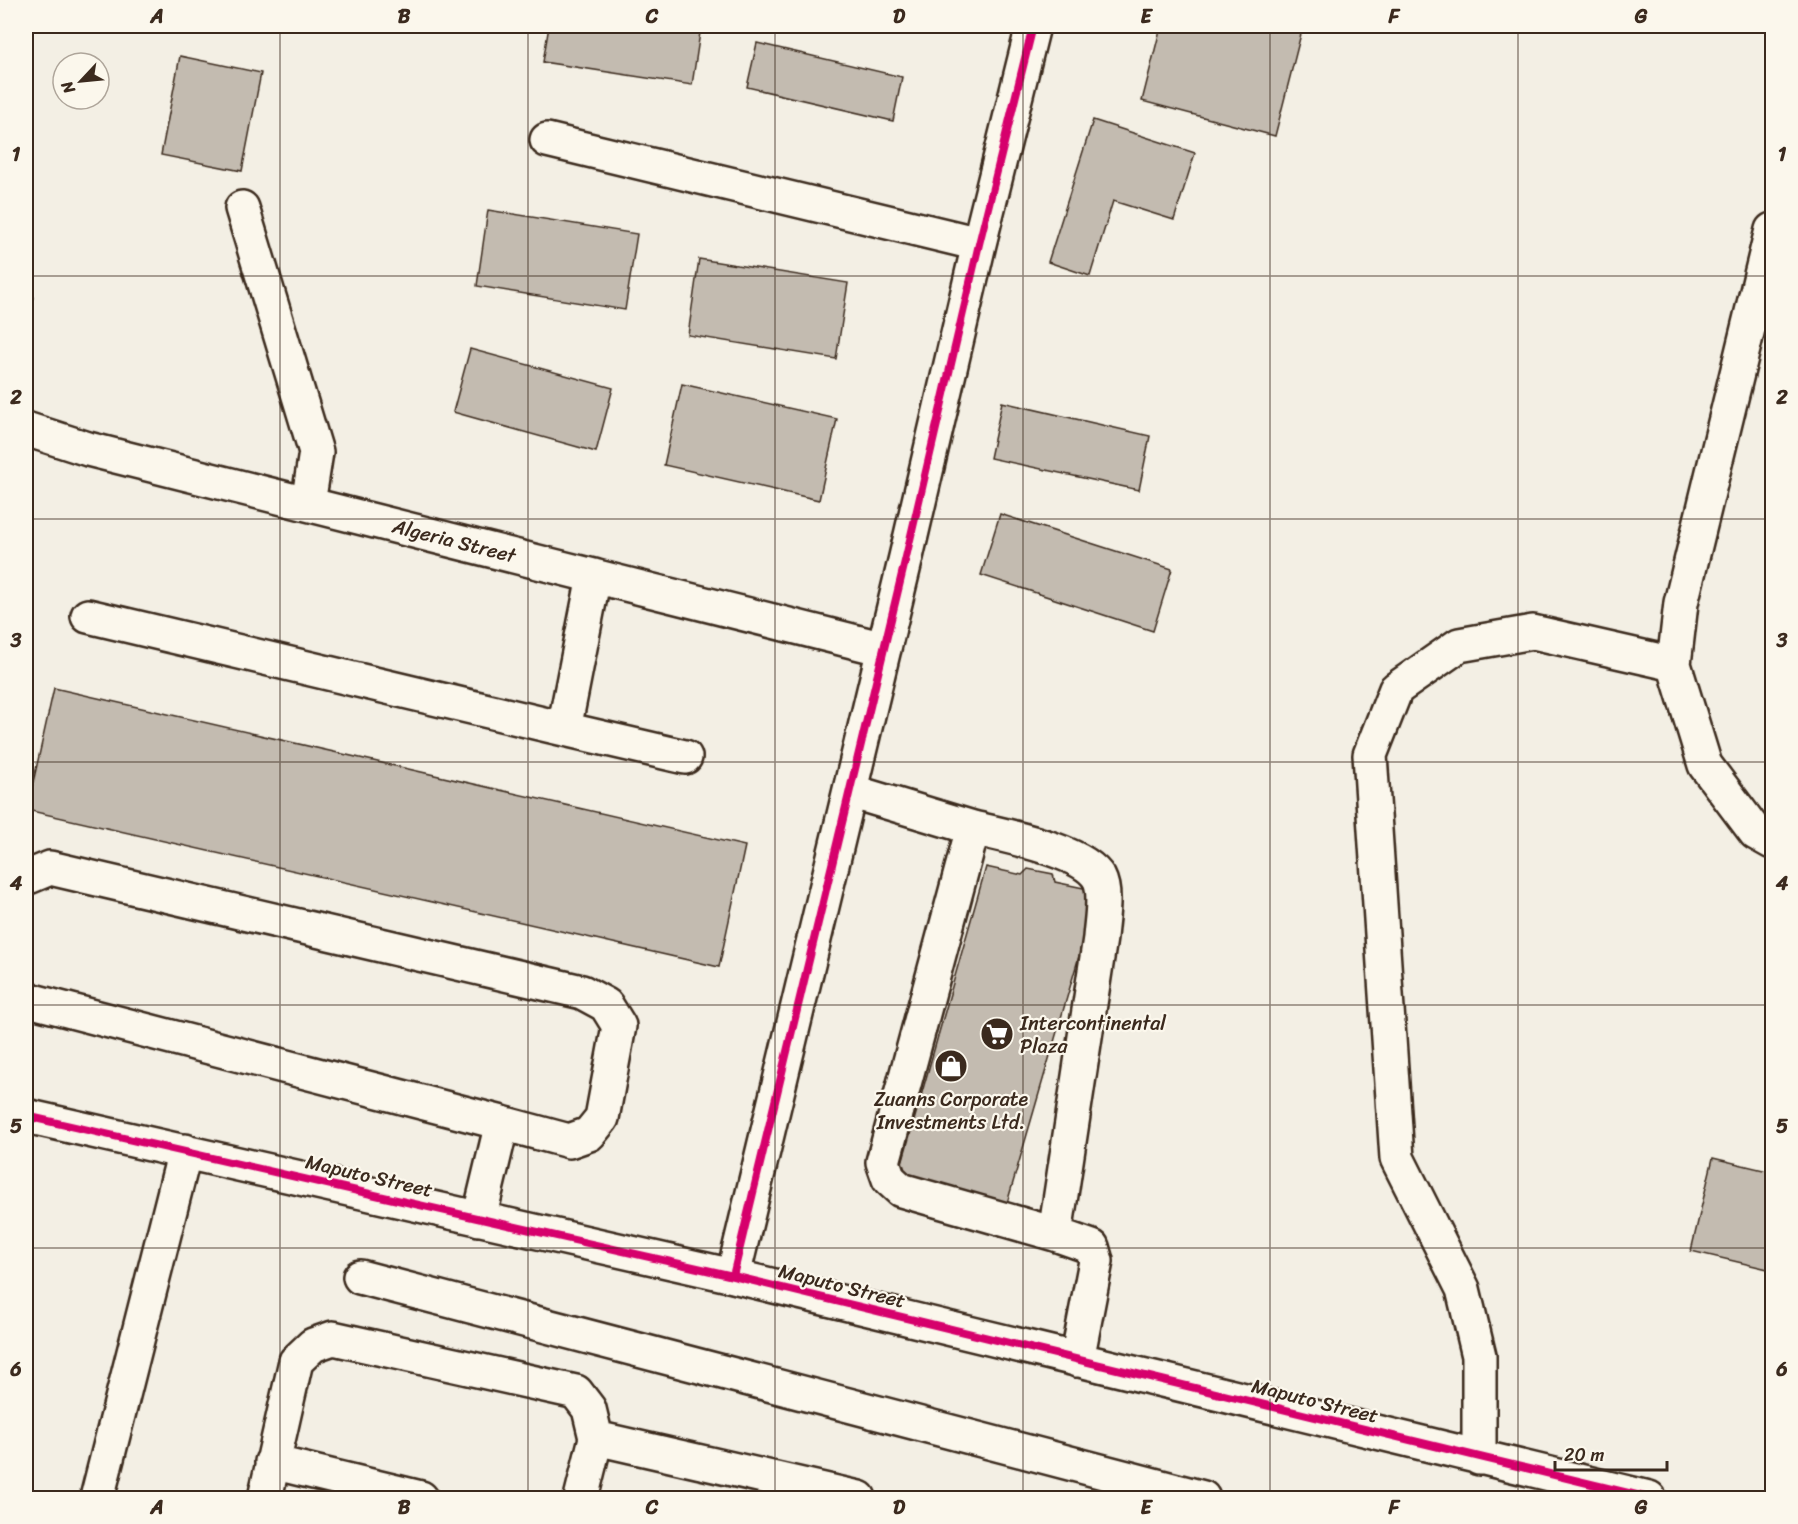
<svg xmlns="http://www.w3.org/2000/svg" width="1798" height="1524" viewBox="0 0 1798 1524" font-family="Sriracha,sans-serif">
  <rect width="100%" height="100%" fill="#f3efe4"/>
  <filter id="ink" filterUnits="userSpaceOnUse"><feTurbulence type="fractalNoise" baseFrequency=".0167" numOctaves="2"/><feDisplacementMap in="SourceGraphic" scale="12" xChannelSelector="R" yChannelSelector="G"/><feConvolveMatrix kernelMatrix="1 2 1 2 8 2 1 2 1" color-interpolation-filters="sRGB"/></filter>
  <g filter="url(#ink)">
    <!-- building -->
    <path fill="#c3bbb0" stroke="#3b2a1e" stroke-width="1.5" d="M 549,26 L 701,26 L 692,85 L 543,62 Z
      M 1161,26 L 1303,26 L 1275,136 L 1142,101 Z
      M 757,43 L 902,77 L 893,121 L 747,87 Z
      M 180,56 L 261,73 L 242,171 L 161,155 Z
      M 1093,120 L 1195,153 L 1174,220 L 1113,201 L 1090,276 L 1048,262 Z
      M 488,210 L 637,234 L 625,310 L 477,286 Z
      M 699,259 L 848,283 L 836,359 L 688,335 Z
      M 26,279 L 34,298 L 26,302 Z
      M 470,349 L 613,388 L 596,452 L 453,412 Z
      M 682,384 L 837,419 L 819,500 L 664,465 Z
      M 1002,402 L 1150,436 L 1139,490 L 990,458 Z
      M 1000,514 L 1172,569 L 1153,631 L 981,575 Z
      M 54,688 L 745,846 L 719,967 L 27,810 Z
      M 986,867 L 1022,875 L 1028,869 L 1053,874 L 1055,882 L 1098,891 L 1005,1210 L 898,1177 Z
      M 1713,1158 L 1772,1172 L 1772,1270 L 1691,1251 Z"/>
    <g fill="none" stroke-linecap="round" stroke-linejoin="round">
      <defs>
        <path id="minor" d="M 547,140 L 979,244
          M 242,208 L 316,452 L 308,504
          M 1772,230 L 1681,603 L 1674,664 L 1705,765 L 1756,833 L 1772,842
          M 26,429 L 88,449 L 884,649
          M 88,616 L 564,729 L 594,576
          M 564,729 L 685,757
          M 850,791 L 973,828 L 883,1162 L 889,1179 L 901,1190 L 1055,1234 L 1092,1247 L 1096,1261 L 1077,1360
          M 973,828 C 1004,836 1083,850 1099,878 C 1107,893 1101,921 1100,938 L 1055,1234
          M 26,878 L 50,868 L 582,992 L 606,1005 L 619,1026 L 602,1118 L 589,1134 L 569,1141 L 502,1123
          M 26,997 L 29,1000 L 502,1123 L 479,1219
          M 26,1116 L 733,1276 L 1649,1498
          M 733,1276 L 906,557 L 979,244 L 1033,26
          M 360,1277 L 1203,1498
          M 596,1438 L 859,1498
          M 1479,1458 L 1479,1356 L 1463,1289 L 1397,1158 L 1370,755 L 1396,689 L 1459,645 L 1533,632 L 1674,664
          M 272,1462 L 421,1498
          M 97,1498 L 185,1151
          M 265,1498 L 296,1361 L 313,1345 L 333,1338 L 576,1392 L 589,1409 L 596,1438 L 581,1498"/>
      </defs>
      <!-- minor casing -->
      <use href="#minor" stroke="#3b2a1e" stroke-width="38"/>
      <!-- minor -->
      <use href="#minor" stroke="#fbf7ec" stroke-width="33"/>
      <defs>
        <path id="cycleway" d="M 26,1116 L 733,1276 L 1649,1498
          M 733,1276 L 906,557 L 979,244 L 1033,26"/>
      </defs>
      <!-- cycleway casing -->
      <use href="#cycleway" stroke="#fbf7ec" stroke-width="11"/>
      <!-- cycleway -->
      <use href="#cycleway" stroke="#d6006c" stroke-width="8"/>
    </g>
  </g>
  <!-- grid -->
  <path fill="none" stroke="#3b2a1e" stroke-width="1.5" stroke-opacity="0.55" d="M 280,26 L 280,1498M 528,26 L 528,1498M 775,26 L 775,1498M 1023,26 L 1023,1498M 1270,26 L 1270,1498M 1518,26 L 1518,1498M 26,276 L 1772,276M 26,519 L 1772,519M 26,762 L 1772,762M 26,1005 L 1772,1005M 26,1248 L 1772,1248"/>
  <!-- icons -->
  <defs>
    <symbol id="supermarket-disc" viewBox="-11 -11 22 22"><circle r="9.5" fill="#3b2a1e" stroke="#fbf7ec"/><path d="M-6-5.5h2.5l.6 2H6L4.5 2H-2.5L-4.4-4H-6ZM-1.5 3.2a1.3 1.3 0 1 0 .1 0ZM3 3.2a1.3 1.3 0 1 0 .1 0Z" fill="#fff"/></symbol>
    <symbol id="shop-disc" viewBox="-11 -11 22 22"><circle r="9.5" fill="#3b2a1e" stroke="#fbf7ec"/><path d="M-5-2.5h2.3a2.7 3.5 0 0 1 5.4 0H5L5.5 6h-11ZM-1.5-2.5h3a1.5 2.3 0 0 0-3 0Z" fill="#fff"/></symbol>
  </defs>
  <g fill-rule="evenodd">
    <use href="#supermarket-disc" x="978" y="1015" width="38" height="38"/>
    <use href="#shop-disc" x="932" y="1047" width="38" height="38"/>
  </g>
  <g text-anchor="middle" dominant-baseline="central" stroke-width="4.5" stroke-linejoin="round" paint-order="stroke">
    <!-- street labels -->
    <g font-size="20" fill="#3b2a1e" stroke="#fbf7ec">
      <text transform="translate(454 541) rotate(14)">Algeria Street</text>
      <text transform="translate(369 1176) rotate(13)">Maputo Street</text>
      <text transform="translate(842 1286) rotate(14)">Maputo Street</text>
      <text transform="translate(1315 1401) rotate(14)">Maputo Street</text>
    </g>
    <!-- poi labels -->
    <g font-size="20" fill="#3b2a1e" stroke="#fbf7ec" text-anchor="start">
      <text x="1020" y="1023">Intercontinental<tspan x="1020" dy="23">Plaza</tspan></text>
      <text x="951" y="1099" text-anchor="middle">Zuanns Corporate<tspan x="951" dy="23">Investments Ltd.</tspan></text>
    </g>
  </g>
  <!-- margin -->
  <rect width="1798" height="1524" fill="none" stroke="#fbf7ec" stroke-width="66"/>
  <!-- north arrow -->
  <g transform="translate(81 81) rotate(244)"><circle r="28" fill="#fbf7ec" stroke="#aea59a" stroke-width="1.5"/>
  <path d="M0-4.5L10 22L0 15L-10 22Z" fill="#3b2a1e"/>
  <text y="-9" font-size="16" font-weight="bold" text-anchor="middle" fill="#3b2a1e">N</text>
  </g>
  <!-- scale -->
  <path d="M1555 1461v9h112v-9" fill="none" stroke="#3b2a1e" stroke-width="3"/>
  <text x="1564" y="1461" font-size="18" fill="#3b2a1e" stroke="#fbf7ec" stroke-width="4.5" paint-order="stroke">20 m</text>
  <rect x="33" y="33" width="1732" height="1458" fill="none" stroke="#3b2a1e" stroke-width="2"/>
  <g font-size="20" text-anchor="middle" font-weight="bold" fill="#3b2a1e">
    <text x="157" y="23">A</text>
    <text x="404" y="23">B</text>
    <text x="652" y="23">C</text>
    <text x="899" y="23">D</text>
    <text x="1146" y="23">E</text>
    <text x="1394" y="23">F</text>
    <text x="1641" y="23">G</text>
    <text x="16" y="161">1</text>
    <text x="1782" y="161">1</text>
    <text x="16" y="404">2</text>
    <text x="1782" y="404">2</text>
    <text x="16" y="647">3</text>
    <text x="1782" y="647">3</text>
    <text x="16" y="890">4</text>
    <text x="1782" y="890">4</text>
    <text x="16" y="1133">5</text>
    <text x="1782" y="1133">5</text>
    <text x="16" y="1376">6</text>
    <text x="1782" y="1376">6</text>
    <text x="157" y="1514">A</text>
    <text x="404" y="1514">B</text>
    <text x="652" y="1514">C</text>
    <text x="899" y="1514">D</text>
    <text x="1146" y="1514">E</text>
    <text x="1394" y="1514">F</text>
    <text x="1641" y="1514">G</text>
  </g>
</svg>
